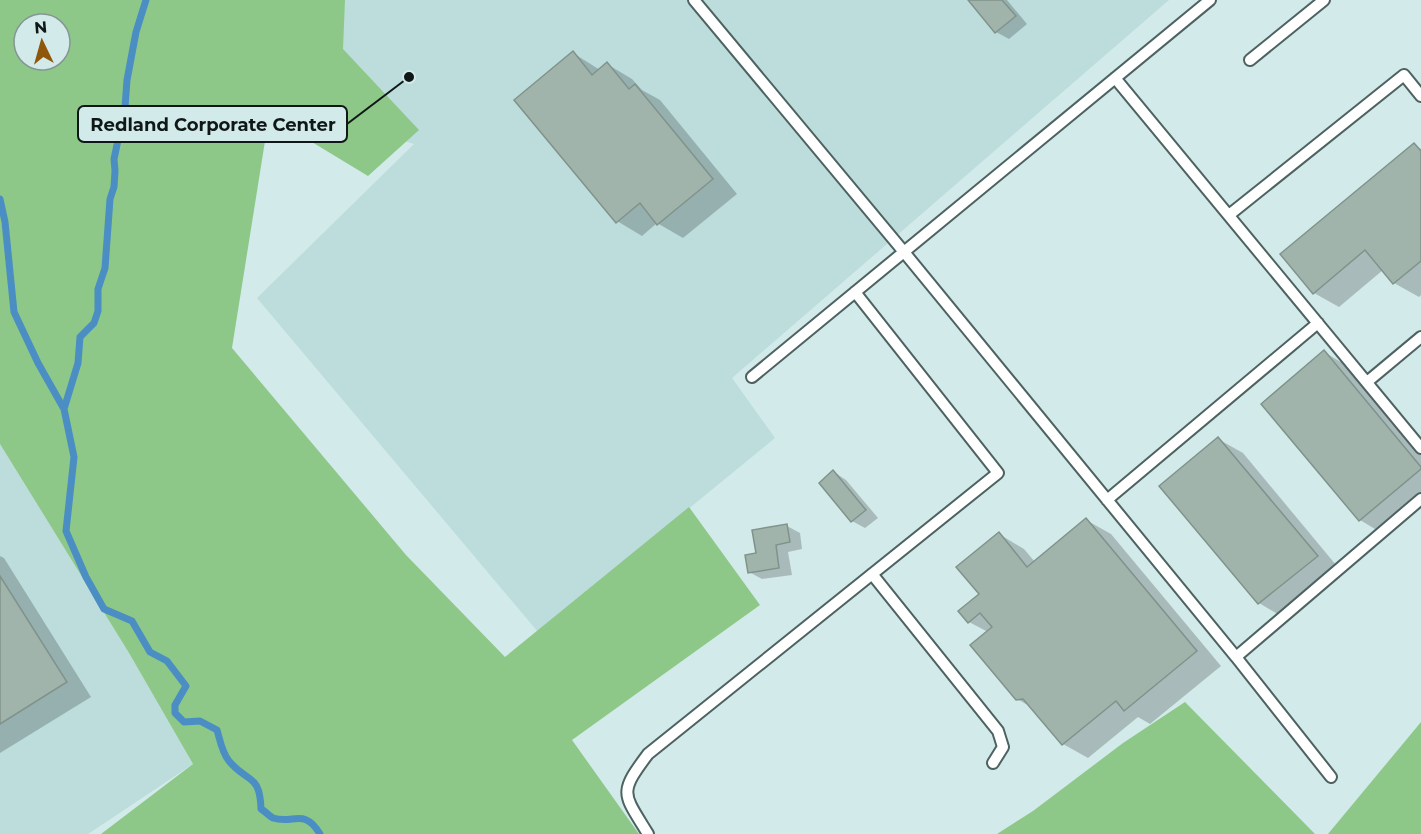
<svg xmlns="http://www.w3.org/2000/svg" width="1421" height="834" viewBox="0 0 1421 834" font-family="Montserrat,sans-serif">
  <rect width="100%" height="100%" fill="#d2eae9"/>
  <!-- built -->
  <path fill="#bcdddc" d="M 270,0 L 1169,0 L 732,378 L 775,438 L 538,632 L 257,298 L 414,144 L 374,132 Z
    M 0,444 L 129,653 L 193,764 L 88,834 L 0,834 Z"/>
  <!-- forest -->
  <path fill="#8dc889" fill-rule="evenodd" d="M 0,0 L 345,0 L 343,49 L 419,130 L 368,176 L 269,116 L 232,348 L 406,555 L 505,657 L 689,507 L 760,605 L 572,740 L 639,834 L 101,834 L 193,764 L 129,653 L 0,444 ZM 24,24 L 60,24 L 60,60 L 24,60 Z
    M 1185,702 L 1315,834 L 997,834 L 1033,811 L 1123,743 Z
    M 1421,722 L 1421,834 L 1328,834 Z"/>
  <!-- shadow -->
  <path fill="#0003" d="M 970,0 L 1007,0 L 1027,24 L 1009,39 L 996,32 Z
    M 573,53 L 600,70 L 607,64 L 632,79 L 642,90 L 660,100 L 737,194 L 683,238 L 657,223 L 642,236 L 617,221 Z
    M 1414,145 L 1421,149 L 1421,295 L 1419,297 L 1394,283 L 1383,270 L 1339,307 L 1314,293 Z
    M 1324,352 L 1349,367 L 1421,453 L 1421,504 L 1385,535 L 1360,520 Z
    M 1218,439 L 1243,453 L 1341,571 L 1284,618 L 1259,603 L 1161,486 Z
    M 834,472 L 846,480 L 878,518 L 865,528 L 852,521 Z
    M 1086,520 L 1111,534 L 1221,666 L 1150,724 L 1138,717 L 1088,758 L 1063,744 L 1033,708 L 1017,699 L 988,632 L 969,622 L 981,594 L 999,534 L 1024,549 L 1035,562 Z
    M 787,526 L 800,533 L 802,549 L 788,552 L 792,575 L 762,579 L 749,572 Z
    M 0,556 L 4,558 L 91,697 L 0,753 Z"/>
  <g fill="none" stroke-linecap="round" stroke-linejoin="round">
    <!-- stream -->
    <path stroke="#4b8ec4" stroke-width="7" d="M 0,199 L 5,222 L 14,312 L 38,363 L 64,409 L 74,457 L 66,531 L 86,577 L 104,609 L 132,621 L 150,652 L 167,661 L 186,686 L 175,705 L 175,713 L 184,722 L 200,721 L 217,730 C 220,740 222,753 229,761 C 247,783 260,773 261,809 C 265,811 269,816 273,818 C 293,825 304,807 320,834
      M 64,409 L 78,363 L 80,337 L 94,323 L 98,311 L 98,289 L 105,268 L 110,199 L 114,187 L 115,171 L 114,159 L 125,107 L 127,80 L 136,32 L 146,0"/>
  </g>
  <!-- building -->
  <path fill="#a0b4ac" stroke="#80938b" stroke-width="1.5" d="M 968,0 L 1002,0 L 1016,16 L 995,33 Z
    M 573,51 L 592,75 L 607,62 L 629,89 L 635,84 L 713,179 L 657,225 L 640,203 L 616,223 L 514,100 Z
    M 1414,143 L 1421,151 L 1421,261 L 1393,284 L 1365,250 L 1313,294 L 1280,254 Z
    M 1324,350 L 1421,467 L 1421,469 L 1359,521 L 1261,404 Z
    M 1218,437 L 1318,556 L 1258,604 L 1159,486 Z
    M 833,470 L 866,510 L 851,522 L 819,483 Z
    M 1086,518 L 1197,651 L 1124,711 L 1116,701 L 1062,745 L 1023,699 L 1016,700 L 970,645 L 992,627 L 980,613 L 968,623 L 958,611 L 979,594 L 956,567 L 999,532 L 1027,567 Z
    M 787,524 L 790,542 L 776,545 L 779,568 L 748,573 L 745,555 L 756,553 L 752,530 Z
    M 0,576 L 67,682 L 0,724 Z"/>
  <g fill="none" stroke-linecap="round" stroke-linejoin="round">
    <defs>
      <path id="lane" d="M 694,0 L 904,252 L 1236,657 L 1421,499
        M 1250,60 L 1324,0
        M 1115,78 L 1421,448
        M 1229,215 L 1404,75 L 1421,96
        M 752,377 L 1210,0
        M 1367,382 L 1421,337
        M 1107,500 L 1318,323
        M 872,574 L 998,731 L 1003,747 L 993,763
        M 1236,657 L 1331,777
        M 648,834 C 623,793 618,794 648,754 L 998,473 L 855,292"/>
    </defs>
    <!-- lane casing -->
    <use href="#lane" stroke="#4d6261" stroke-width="14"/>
    <!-- lane -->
    <use href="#lane" stroke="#fff" stroke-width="10"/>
  </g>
  <!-- callouts -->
  <path fill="none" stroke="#0f1717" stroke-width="2" d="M409 77L347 124"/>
  <circle fill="#0f1717" stroke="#d2eae9" stroke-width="2" cx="409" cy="77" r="6"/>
  <rect fill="#d2eae9" stroke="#0f1717" stroke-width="2" x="78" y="106" width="269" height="36" rx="6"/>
  <g font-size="18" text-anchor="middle" font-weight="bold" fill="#0f1717">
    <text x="213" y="131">Redland Corporate Center</text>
  </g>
  <!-- north arrow -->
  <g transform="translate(42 42) rotate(355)"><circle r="28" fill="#d2eae9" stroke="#849695" stroke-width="1.5"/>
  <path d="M0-4.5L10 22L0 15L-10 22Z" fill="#8e570c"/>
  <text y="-9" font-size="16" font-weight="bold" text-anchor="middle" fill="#0f1717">N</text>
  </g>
</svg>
